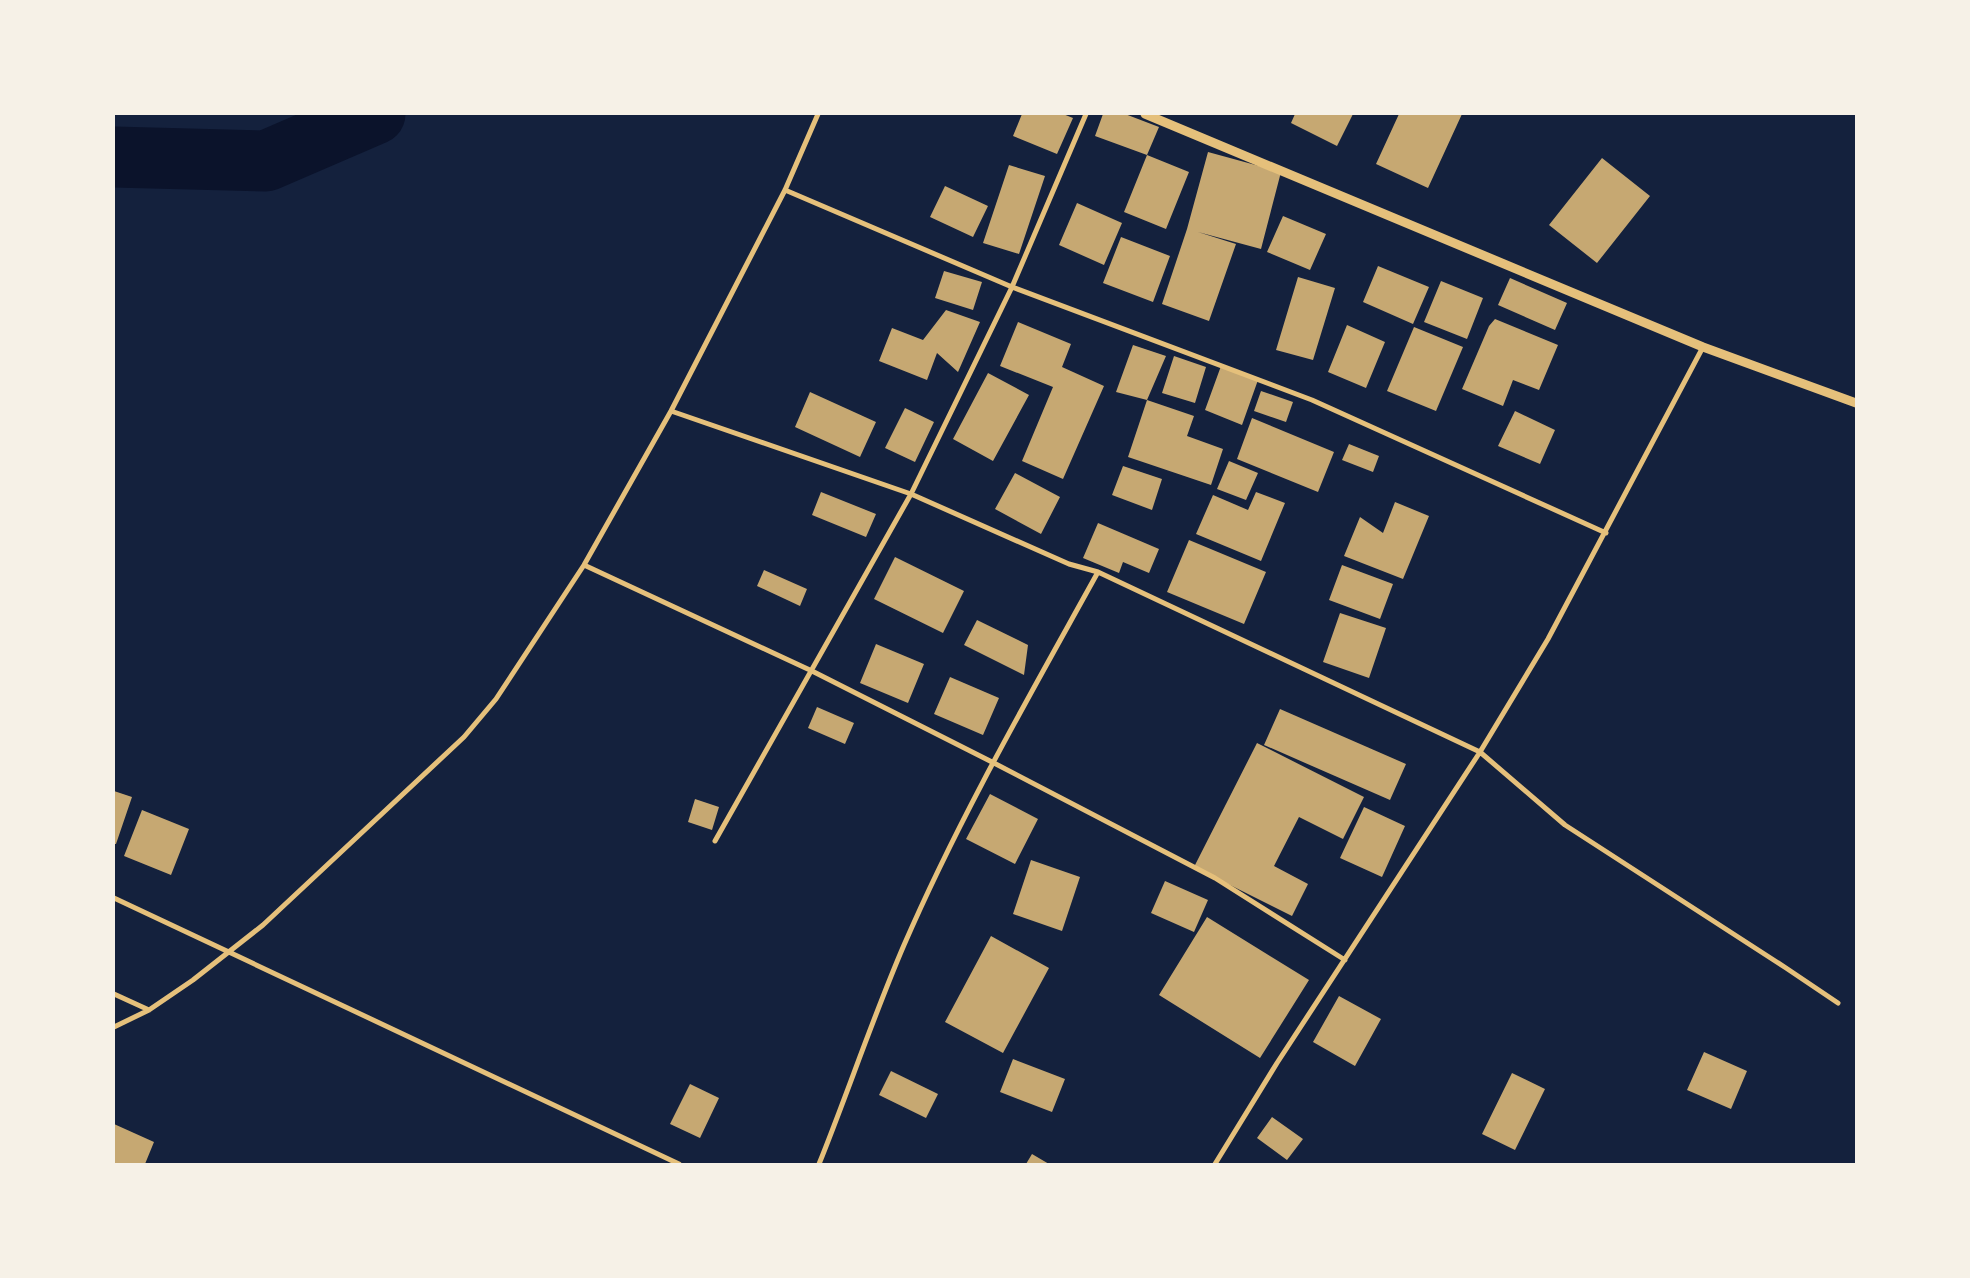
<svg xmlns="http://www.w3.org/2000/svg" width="1970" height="1278" viewBox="0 0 1970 1278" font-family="'IBM Plex Sans',sans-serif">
  <rect width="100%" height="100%" fill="#14213d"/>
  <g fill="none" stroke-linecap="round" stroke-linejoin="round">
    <!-- river -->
    <path stroke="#0b132b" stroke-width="61" d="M 114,157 L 266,161 L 375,114"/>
  </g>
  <!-- building -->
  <path fill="#c6a872" d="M 1022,114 L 1063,114 L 1073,118 L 1057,154 L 1013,136 Z
    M 1103,114 L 1125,114 L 1159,127 L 1147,155 L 1095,136 Z
    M 1295,114 L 1353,114 L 1337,146 L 1291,123 Z
    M 1399,114 L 1462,114 L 1428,188 L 1376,164 Z
    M 1208,152 L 1281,172 L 1261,249 L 1198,232 L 1236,244 L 1209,321 L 1162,304 L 1187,229 Z
    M 1147,155 L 1189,172 L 1166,229 L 1124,212 Z
    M 1602,158 L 1650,196 L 1597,263 L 1549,225 Z
    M 1009,165 L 1045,176 L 1019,254 L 983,243 Z
    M 945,186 L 988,206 L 973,237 L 930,217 Z
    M 1077,203 L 1122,223 L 1104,265 L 1059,245 Z
    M 1283,216 L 1326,234 L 1310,270 L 1267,252 Z
    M 1121,237 L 1170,256 L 1153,302 L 1103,283 Z
    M 1378,266 L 1429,287 L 1413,324 L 1363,302 Z
    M 944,271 L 982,282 L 973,310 L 935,298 Z
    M 1298,277 L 1335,288 L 1313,360 L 1276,350 Z
    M 1510,278 L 1567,303 L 1555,330 L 1498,305 Z
    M 1441,281 L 1483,298 L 1467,339 L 1424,322 Z
    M 946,310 L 980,322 L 958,372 L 937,353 L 927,380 L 879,361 L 892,328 L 923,340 Z
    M 1495,319 L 1558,345 L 1539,390 L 1513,380 L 1503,406 L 1462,389 L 1489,326 Z
    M 1018,322 L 1071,344 L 1062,367 L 1104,386 L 1063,479 L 1022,461 L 1053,387 L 1000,366 Z
    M 1347,325 L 1385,342 L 1366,388 L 1328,372 Z
    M 1414,327 L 1463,347 L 1436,411 L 1387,391 Z
    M 1133,345 L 1166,356 L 1147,400 L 1116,392 Z
    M 1174,356 L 1206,367 L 1195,403 L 1162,393 Z
    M 1221,366 L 1258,380 L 1242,425 L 1205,410 Z
    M 988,373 L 1029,395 L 993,461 L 953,439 Z
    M 1261,391 L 1293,402 L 1286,422 L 1254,411 Z
    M 810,392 L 876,422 L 860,457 L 795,427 Z
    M 1147,400 L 1194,416 L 1187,436 L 1223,449 L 1211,485 L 1128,457 Z
    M 905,408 L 934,422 L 915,462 L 885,448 Z
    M 1515,411 L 1555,430 L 1540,464 L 1498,446 Z
    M 1252,418 L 1334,452 L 1318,492 L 1237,459 Z
    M 1349,444 L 1379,456 L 1373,472 L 1342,460 Z
    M 1229,461 L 1258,473 L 1246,500 L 1217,489 Z
    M 1123,466 L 1162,479 L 1152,510 L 1112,495 Z
    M 1015,473 L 1060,497 L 1041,534 L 995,509 Z
    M 821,492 L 876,514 L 866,537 L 812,515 Z
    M 1256,492 L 1285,503 L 1261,561 L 1196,534 L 1213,495 L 1248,510 Z
    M 1395,502 L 1429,516 L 1403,579 L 1344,556 L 1360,517 L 1383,533 Z
    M 1098,523 L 1159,549 L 1149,573 L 1123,562 L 1119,573 L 1083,558 Z
    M 1189,540 L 1266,572 L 1244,624 L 1167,592 Z
    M 895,557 L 964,591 L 943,633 L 874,599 Z
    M 1342,565 L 1393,584 L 1380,619 L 1329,600 Z
    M 764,570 L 807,589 L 800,606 L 757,586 Z
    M 1340,613 L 1386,628 L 1369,678 L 1323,662 Z
    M 977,620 L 1028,645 L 1024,675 L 964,645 Z
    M 876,644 L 924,664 L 908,703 L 860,683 Z
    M 950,677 L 999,698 L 983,735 L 934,714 Z
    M 817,707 L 854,723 L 845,744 L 808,728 Z
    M 1280,709 L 1406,764 L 1390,800 L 1264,745 Z
    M 1257,743 L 1364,797 L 1343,839 L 1299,817 L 1274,866 L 1308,884 L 1292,916 L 1194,867 Z
    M 114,791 L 132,797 L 116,844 L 114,844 Z
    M 990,794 L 1038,819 L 1015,864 L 966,839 Z
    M 695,799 L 719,807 L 712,830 L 688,822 Z
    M 1364,807 L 1405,826 L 1382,877 L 1340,858 Z
    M 142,810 L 189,829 L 171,875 L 124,856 Z
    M 1031,860 L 1080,877 L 1062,931 L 1013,914 Z
    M 1165,881 L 1208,900 L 1194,932 L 1151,913 Z
    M 1207,917 L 1309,980 L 1260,1058 L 1159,995 Z
    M 991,936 L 1049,968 L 1003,1053 L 945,1022 Z
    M 1339,996 L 1381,1019 L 1355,1066 L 1313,1042 Z
    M 1704,1052 L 1747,1071 L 1731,1109 L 1687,1090 Z
    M 1013,1059 L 1065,1079 L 1052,1112 L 1000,1092 Z
    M 891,1071 L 938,1094 L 926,1118 L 879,1095 Z
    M 1512,1073 L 1545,1089 L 1515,1150 L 1482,1134 Z
    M 690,1084 L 719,1098 L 700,1138 L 670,1124 Z
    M 1272,1117 L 1303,1139 L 1287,1160 L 1257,1138 Z
    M 114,1124 L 154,1142 L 145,1164 L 114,1164 Z
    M 1032,1154 L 1049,1164 L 1026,1164 Z"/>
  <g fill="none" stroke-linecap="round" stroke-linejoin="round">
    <!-- minor -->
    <path stroke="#e5c07b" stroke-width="5" d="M 785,190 L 1012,287 L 1312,400 L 1606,533
      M 671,411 L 911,494 L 1069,564 L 1098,572 L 1480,752 L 1565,825 L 1786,968 L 1838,1003
      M 584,565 L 812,671 L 992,762 L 1215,878 L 1345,960
      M 715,841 L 911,494 L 1012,287 L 1086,114
      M 114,898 L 679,1164
      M 114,994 L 149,1010
      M 114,1027 L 149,1010 L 193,980 L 263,925 L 464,737 L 496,699 L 584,565 L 671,411 L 785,190 L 818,114
      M 819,1164 C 848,1092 873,1017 904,945 C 960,816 1030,695 1098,572
      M 1215,1164 L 1277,1063 L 1480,752 L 1548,639 L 1703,347"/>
    <!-- tertiary -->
    <path stroke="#e5c07b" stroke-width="9" d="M 1145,114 L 1703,347 L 1856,403"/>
  </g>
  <!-- border -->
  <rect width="1970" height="1278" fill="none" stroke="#f6f1e7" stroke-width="230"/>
</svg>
